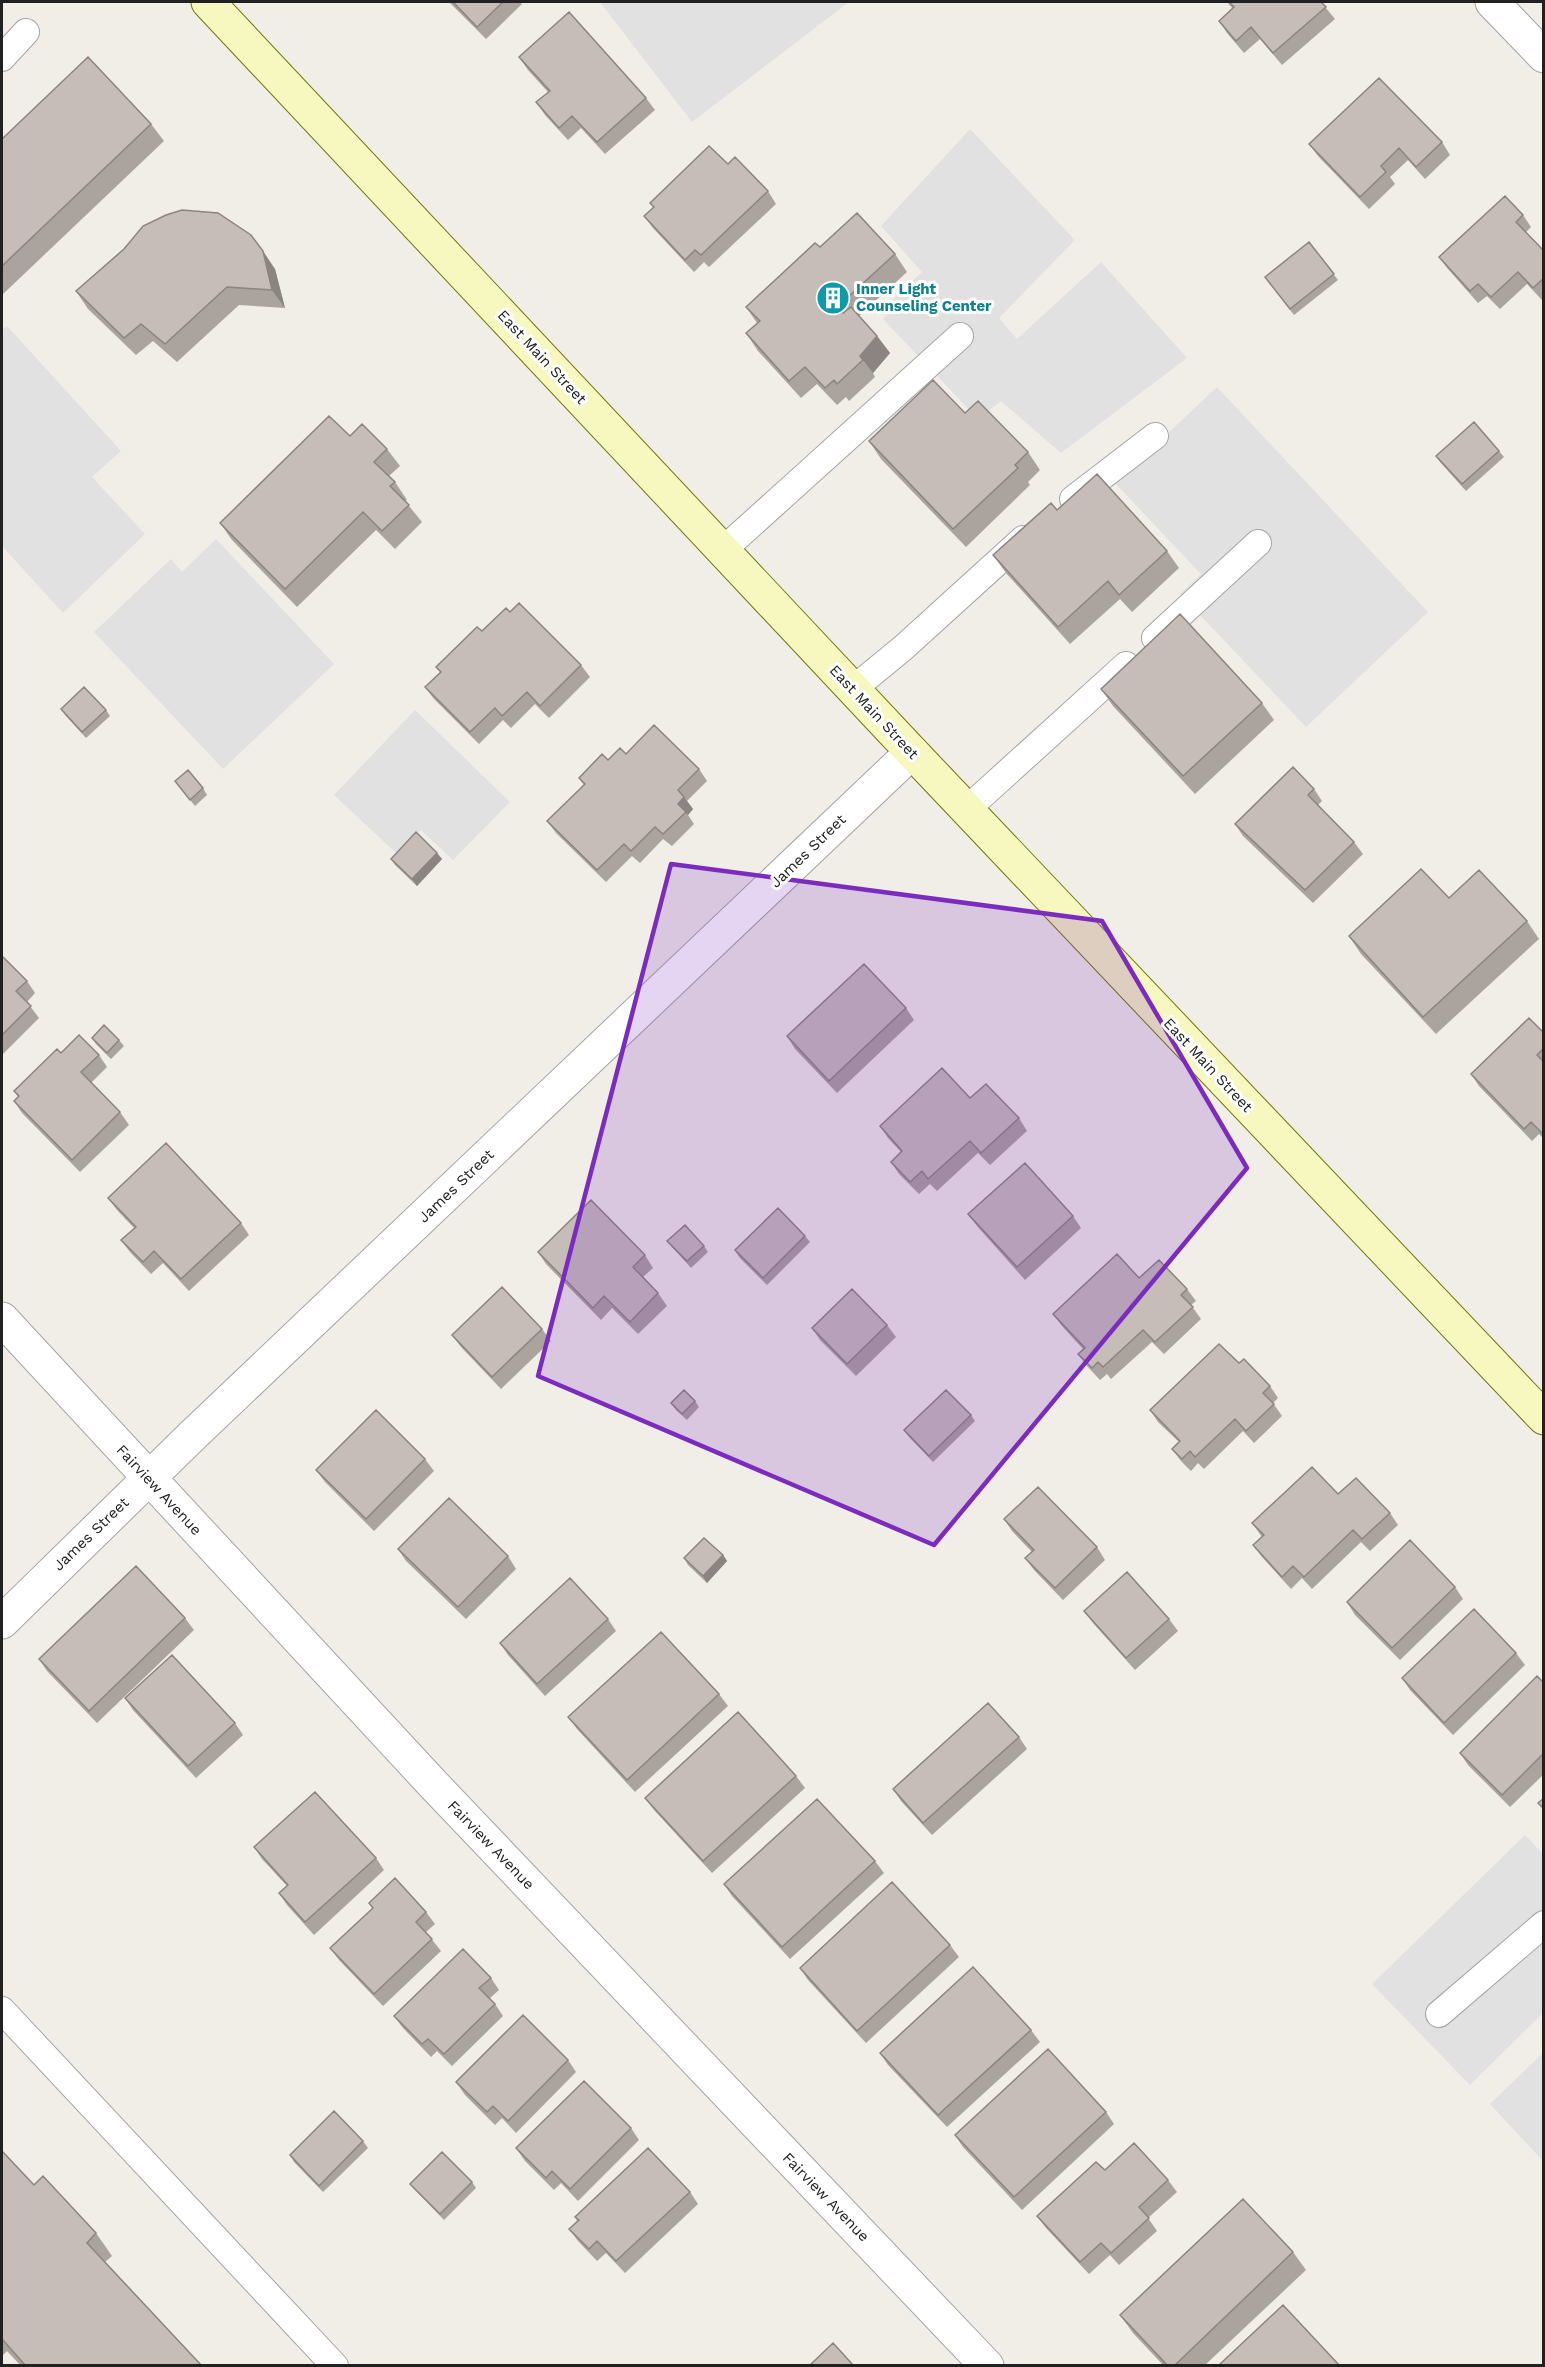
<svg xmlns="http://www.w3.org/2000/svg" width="1545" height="2367" viewBox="0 0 1545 2367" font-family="'Work Sans',sans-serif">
  <rect width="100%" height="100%" fill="#f1eee8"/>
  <!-- parking -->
  <path fill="#e1e1e1" d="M 600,2 L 849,2 L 692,122 Z
    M 970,129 L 1075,240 L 999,318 L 1017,339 L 1101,262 L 1187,358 L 1061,453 L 1001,401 L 978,419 L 883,319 L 887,314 L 883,308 L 922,272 L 881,226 Z
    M 7,326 L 121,451 L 92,477 L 145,534 L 63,613 L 2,546 L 2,330 Z
    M 1217,387 L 1428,612 L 1306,727 L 1180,594 L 1201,574 L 1115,483 Z
    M 216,539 L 334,664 L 223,769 L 94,632 L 171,559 L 182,572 Z
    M 415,710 L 510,802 L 453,860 L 421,830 L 397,854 L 334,795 Z
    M 1525,1835 L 1543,1854 L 1543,2013 L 1470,2085 L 1372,1984 Z
    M 1543,2053 L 1543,2161 L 1490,2104 Z"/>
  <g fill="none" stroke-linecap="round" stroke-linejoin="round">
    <defs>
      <path id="lane" d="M 2,58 L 26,32
        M 1073,499 L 1155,436
        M 723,550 L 960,336
        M 1155,638 L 1258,543
        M 853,689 L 903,648 L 1023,539
        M 966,810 L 1126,665
        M 2,2010 L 335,2366
        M 1439,2014 L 1544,1924"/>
      <path id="street" d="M 1492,2 L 1544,56
        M 2,1319 L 432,1783 L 987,2366
        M 2,1622 L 193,1435 L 912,752"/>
      <path id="secondary" d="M 208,2 L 912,752 L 1544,1418"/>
    </defs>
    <!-- lane casing -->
    <use href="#lane" stroke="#a5a5a5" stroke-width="28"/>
    <!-- street casing -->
    <use href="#street" stroke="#a5a5a5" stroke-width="35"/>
    <!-- secondary casing -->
    <use href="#secondary" stroke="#71770a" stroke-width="35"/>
    <!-- lane -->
    <use href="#lane" stroke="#fff" stroke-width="26"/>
    <!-- street -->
    <use href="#street" stroke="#fff" stroke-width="33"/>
    <!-- secondary -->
    <use href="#secondary" stroke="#f7f7c0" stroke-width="33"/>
  </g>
  <!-- wall -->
  <path fill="#aaa39e" d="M 449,2 L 520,2 L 522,4 L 486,39 Z
    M 1227,2 L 1321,2 L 1335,19 L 1282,65 L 1260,39 L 1244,53 L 1227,33 L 1219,21 L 1233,9 Z
    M 519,57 L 646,98 L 655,110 L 605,154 L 581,128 L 568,140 L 545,115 L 536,102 L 548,92 L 528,70 Z
    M 151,124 L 164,141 L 2,295 L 2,139 Z
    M 1442,142 L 1450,155 L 1425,179 L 1408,160 L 1390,177 L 1395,184 L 1369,209 L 1318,156 L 1309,144 Z
    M 728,164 L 768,191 L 776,204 L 709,267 L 704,262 L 694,272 L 653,228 L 644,216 L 654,208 L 650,203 Z
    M 1523,215 L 1531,227 L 1526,232 L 1544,251 L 1544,298 L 1542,300 L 1527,284 L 1500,309 L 1487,296 L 1478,303 L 1448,269 L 1439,257 Z
    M 1309,242 L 1338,280 L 1294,315 L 1269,283 Z
    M 820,247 L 895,254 L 907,272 L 859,316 L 877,336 L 890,353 L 873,373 L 875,377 L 849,401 L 846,397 L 837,405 L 817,384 L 801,398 L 758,351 L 746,333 L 757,323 L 746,307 Z
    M 275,269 L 285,308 L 239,305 L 177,362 L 153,341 L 136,355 L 88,309 L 76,291 Z
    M 965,413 L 1028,452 L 1040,470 L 1028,482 L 1030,485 L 966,547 L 881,459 L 869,441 Z
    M 350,436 L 387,449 L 400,466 L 389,476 L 395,482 L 407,500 L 405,501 L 422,522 L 395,549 L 376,530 L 297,607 L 232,540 L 220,523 Z
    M 1499,451 L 1504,457 L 1466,491 L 1440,462 L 1436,456 Z
    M 1057,510 L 1167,551 L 1179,568 L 1132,612 L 1120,599 L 1070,644 L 1006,573 L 993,555 Z
    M 510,612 L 581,665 L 590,677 L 549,718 L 535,704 L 511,728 L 503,720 L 479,744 L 434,699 L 425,687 L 482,631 Z
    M 1101,689 L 1262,703 L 1274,720 L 1195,794 L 1113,706 Z
    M 61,709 L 106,710 L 110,716 L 86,738 L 65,715 Z
    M 626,754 L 699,769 L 707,781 L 687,801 L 693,809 L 688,815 L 694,824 L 672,846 L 663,839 L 640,863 L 632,856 L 606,882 L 556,833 L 547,821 L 584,785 L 579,778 L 608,760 Z
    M 175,781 L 203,788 L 207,795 L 195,806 Z
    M 1314,789 L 1322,801 L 1318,805 L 1354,842 L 1363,854 L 1313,903 L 1243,836 L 1235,824 Z
    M 437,853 L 442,859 L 417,886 L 395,865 L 391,859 Z
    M 1449,898 L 1527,921 L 1539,939 L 1436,1034 L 1361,954 L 1349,936 Z
    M 2,956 L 27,981 L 35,993 L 27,1002 L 39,1018 L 2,1055 Z
    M 906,1008 L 914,1020 L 837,1093 L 795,1049 L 787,1036 Z
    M 1544,1033 L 1544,1139 L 1539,1134 L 1532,1141 L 1479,1086 L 1471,1074 Z
    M 92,1038 L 119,1040 L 124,1046 L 111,1059 L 96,1044 Z
    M 61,1053 L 99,1055 L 107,1067 L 91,1083 L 120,1112 L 129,1125 L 80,1172 L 22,1113 L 14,1101 L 18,1097 L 14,1091 Z
    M 970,1098 L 1019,1118 L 1027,1131 L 990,1165 L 978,1153 L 937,1191 L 930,1184 L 919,1194 L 899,1174 L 891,1162 L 901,1152 L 888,1138 L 880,1126 Z
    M 108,1198 L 241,1223 L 249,1235 L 189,1291 L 163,1263 L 151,1274 L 130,1252 L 121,1240 L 134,1228 L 117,1210 Z
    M 968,1214 L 1073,1216 L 1081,1228 L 1025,1280 L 977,1226 Z
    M 805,1236 L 810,1242 L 767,1285 L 739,1257 L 735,1250 Z
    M 667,1241 L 704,1246 L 708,1252 L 691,1268 L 672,1247 Z
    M 538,1252 L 645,1255 L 653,1268 L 643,1277 L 658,1293 L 667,1306 L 638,1334 L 612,1308 L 601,1320 L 546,1264 Z
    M 1139,1278 L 1187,1289 L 1196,1301 L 1191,1305 L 1201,1319 L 1164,1354 L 1152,1342 L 1111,1379 L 1107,1374 L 1100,1380 L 1087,1366 L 1078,1354 L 1083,1349 L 1062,1326 L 1053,1314 Z
    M 887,1325 L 896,1337 L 856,1376 L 820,1340 L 812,1328 Z
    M 542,1329 L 551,1341 L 501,1389 L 461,1347 L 452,1335 Z
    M 1239,1363 L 1270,1386 L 1278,1398 L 1273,1403 L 1282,1416 L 1254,1443 L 1243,1431 L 1204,1469 L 1198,1463 L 1191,1471 L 1181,1461 L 1172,1449 L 1179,1442 L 1158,1422 L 1150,1410 Z
    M 695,1401 L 699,1407 L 687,1420 L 676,1410 L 671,1403 Z
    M 971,1415 L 975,1421 L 933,1462 L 909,1437 L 904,1430 Z
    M 425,1459 L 434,1471 L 374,1531 L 325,1482 L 316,1470 Z
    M 1338,1494 L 1390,1513 L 1398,1525 L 1370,1551 L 1361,1542 L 1312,1589 L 1302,1578 L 1291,1589 L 1262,1557 L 1253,1545 L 1262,1537 L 1252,1523 Z
    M 1004,1519 L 1097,1547 L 1105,1560 L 1063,1600 L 1034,1570 L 1025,1558 L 1032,1552 L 1012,1531 Z
    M 398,1549 L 508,1556 L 516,1569 L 466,1619 L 406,1561 Z
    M 723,1555 L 727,1561 L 707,1583 L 688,1565 L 684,1558 Z
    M 1455,1587 L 1463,1599 L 1400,1660 L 1355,1615 L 1347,1602 Z
    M 1084,1611 L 1169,1619 L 1178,1631 L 1135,1670 L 1093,1623 Z
    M 185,1618 L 194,1630 L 97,1723 L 47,1671 L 39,1659 Z
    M 608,1619 L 616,1631 L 545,1696 L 508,1655 L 500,1643 Z
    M 1516,1653 L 1525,1665 L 1453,1735 L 1410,1690 L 1402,1678 Z
    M 1544,1683 L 1544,1774 L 1510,1807 L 1468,1765 L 1460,1753 Z
    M 719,1694 L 728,1706 L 635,1792 L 577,1729 L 568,1717 Z
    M 125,1698 L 235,1723 L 243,1735 L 196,1778 L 133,1710 Z
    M 1019,1737 L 1027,1749 L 932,1835 L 901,1801 L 893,1789 Z
    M 796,1776 L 805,1788 L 712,1873 L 654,1810 L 645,1798 Z
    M 254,1847 L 376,1858 L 384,1870 L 314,1935 L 287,1905 L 279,1893 L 287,1886 L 262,1859 Z
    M 875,1861 L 884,1873 L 790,1959 L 732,1896 L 724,1884 Z
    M 426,1912 L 435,1924 L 426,1932 L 441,1951 L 383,2006 L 339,1960 L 330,1948 Z
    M 950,1945 L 959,1957 L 866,2043 L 808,1980 L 800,1968 Z
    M 491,1978 L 499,1990 L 489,1999 L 495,2004 L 503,2016 L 452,2066 L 437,2051 L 431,2057 L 403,2028 L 394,2016 Z
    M 1031,2030 L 1040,2042 L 947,2127 L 888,2065 L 880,2053 Z
    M 568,2060 L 576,2072 L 516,2133 L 502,2118 L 495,2125 L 465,2095 L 456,2082 Z
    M 1106,2112 L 1114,2124 L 1022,2210 L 963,2147 L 955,2135 Z
    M 631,2128 L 639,2140 L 578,2201 L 561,2183 L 554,2190 L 525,2161 L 516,2148 Z
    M 363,2141 L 368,2148 L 323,2192 L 294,2162 L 290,2155 Z
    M 2,2151 L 34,2185 L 96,2233 L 112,2256 L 105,2262 L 202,2366 L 21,2366 L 7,2351 L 2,2356 Z
    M 1105,2170 L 1168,2180 L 1177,2192 L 1148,2218 L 1157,2231 L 1119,2265 L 1110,2255 L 1089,2274 L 1046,2228 L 1037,2216 Z
    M 472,2182 L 476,2188 L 444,2220 L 415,2190 L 410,2184 Z
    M 690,2192 L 698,2204 L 625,2273 L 606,2253 L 597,2261 L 578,2241 L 569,2229 L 577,2221 L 575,2217 Z
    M 1293,2252 L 1306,2270 L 1204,2366 L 1164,2366 L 1133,2333 L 1120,2315 Z"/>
  <!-- shaded-wall -->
  <path fill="#8b8481" d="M 263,251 L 275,269 L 285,308 L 272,290 Z
    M 877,336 L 890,353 L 873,373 L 860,356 Z
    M 684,797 L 693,809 L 688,815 L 678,804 Z
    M 437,853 L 442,859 L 417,886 L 412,879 Z
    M 723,1555 L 727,1561 L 707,1583 L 703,1576 Z"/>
  <!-- building -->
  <path fill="#c6bdb8" stroke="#8b8481" stroke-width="1.5" d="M 453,2 L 503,2 L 477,27 Z
    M 1229,2 L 1321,2 L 1326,7 L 1273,53 L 1251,27 L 1236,41 L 1219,21 L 1234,7 Z
    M 569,12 L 646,98 L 597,142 L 572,116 L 559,128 L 536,102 L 550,91 L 519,57 Z
    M 88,57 L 151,124 L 2,266 L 2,139 Z
    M 1379,78 L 1442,142 L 1416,167 L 1399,148 L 1381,166 L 1386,172 L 1360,197 L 1309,144 Z
    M 709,146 L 728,164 L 735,157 L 768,191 L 701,255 L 695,250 L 685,260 L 644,216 L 654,207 L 650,203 Z
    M 1505,196 L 1523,215 L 1516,222 L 1544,251 L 1544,278 L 1533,288 L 1518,272 L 1491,297 L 1478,284 L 1470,291 L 1439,257 Z
    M 182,210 L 218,213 L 251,235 L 263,251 L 272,290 L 227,287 L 165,344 L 141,324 L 124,338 L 76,291 L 124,249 L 143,226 L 166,215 Z
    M 857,213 L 895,254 L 837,307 L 843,313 L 851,307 L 877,336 L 860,356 L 863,360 L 837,384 L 834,380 L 825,388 L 805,367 L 789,381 L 746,333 L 760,321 L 746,307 L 815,243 L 820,247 Z
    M 1309,242 L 1334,274 L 1290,309 L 1265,277 Z
    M 933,380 L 965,413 L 978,401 L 1028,452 L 1015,465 L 1018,468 L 953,529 L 869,441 Z
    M 329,416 L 350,436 L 362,424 L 387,449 L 374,462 L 395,482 L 390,486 L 409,505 L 382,531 L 363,512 L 285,589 L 220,523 Z
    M 1474,422 L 1499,451 L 1462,484 L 1436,456 Z
    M 1097,474 L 1167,551 L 1119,595 L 1108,581 L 1058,627 L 993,555 L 1051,503 L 1057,510 Z
    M 519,603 L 581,665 L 540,706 L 527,692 L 502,716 L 495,708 L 470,732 L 425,687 L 441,672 L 436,667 L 477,627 L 482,631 L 506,608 L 510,612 Z
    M 1180,614 L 1262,703 L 1183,776 L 1101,689 Z
    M 84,687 L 106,710 L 82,732 L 61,709 Z
    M 654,725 L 699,769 L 678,790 L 684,797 L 678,804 L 686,812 L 663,834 L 655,827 L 631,851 L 624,844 L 597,870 L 547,821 L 585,784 L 579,778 L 602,754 L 608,760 L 620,748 L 626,754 Z
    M 1293,767 L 1314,789 L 1308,795 L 1354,842 L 1305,890 L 1235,824 Z
    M 188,770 L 203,788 L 190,800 L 175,781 Z
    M 416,832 L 437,853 L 412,879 L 391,859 Z
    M 1421,869 L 1449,898 L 1479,870 L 1527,921 L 1423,1017 L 1349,936 Z
    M 2,956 L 27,981 L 16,991 L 31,1006 L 2,1035 Z
    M 864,964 L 906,1008 L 829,1081 L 787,1036 Z
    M 1529,1018 L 1544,1033 L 1544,1048 L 1537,1055 L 1544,1062 L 1544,1135 L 1531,1122 L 1524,1129 L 1471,1074 Z
    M 104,1025 L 119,1040 L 107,1053 L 92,1038 Z
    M 79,1035 L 99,1055 L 81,1072 L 120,1112 L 72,1160 L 14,1101 L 19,1096 L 14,1091 L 57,1049 L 61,1053 Z
    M 942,1068 L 970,1098 L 986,1084 L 1019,1118 L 981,1153 L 970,1141 L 928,1179 L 922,1171 L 910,1182 L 891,1162 L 902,1151 L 880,1126 Z
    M 166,1143 L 241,1223 L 181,1279 L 154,1251 L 143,1262 L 121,1240 L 136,1227 L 108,1198 Z
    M 1025,1163 L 1073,1216 L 1017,1267 L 968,1214 Z
    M 591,1200 L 645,1255 L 633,1267 L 658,1293 L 630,1322 L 604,1296 L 593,1308 L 538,1252 Z
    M 778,1208 L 805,1236 L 763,1278 L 735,1250 Z
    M 685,1225 L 704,1246 L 687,1261 L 667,1241 Z
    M 1117,1254 L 1139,1278 L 1159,1260 L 1187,1289 L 1181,1295 L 1193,1307 L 1155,1342 L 1143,1330 L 1103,1367 L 1098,1362 L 1092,1368 L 1078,1354 L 1085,1348 L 1053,1314 Z
    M 502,1287 L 542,1329 L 492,1377 L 452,1335 Z
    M 852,1289 L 887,1325 L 847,1364 L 812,1328 Z
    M 1219,1344 L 1239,1363 L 1244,1359 L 1270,1386 L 1263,1393 L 1274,1404 L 1246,1431 L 1235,1419 L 1195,1457 L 1190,1451 L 1182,1459 L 1172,1449 L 1180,1441 L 1150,1410 Z
    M 684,1390 L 695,1401 L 682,1414 L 671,1403 Z
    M 946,1390 L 971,1415 L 929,1456 L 904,1430 Z
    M 376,1410 L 425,1459 L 366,1519 L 316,1470 Z
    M 1312,1467 L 1338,1494 L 1356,1478 L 1390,1513 L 1362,1539 L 1353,1530 L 1304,1577 L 1293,1566 L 1282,1577 L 1253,1545 L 1264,1535 L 1252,1523 Z
    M 1038,1487 L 1097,1547 L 1055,1588 L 1025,1558 L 1034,1550 L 1004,1519 Z
    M 449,1498 L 508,1556 L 458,1607 L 398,1549 Z
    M 704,1538 L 723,1555 L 703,1576 L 684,1558 Z
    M 1410,1540 L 1455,1587 L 1392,1648 L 1347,1602 Z
    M 136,1566 L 185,1618 L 89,1711 L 39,1659 Z
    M 1127,1572 L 1169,1619 L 1126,1658 L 1084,1611 Z
    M 570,1578 L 608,1619 L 537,1684 L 500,1643 Z
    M 1474,1609 L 1516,1653 L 1444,1723 L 1402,1678 Z
    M 661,1632 L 719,1694 L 627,1780 L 568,1717 Z
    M 172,1655 L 235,1723 L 188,1766 L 125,1698 Z
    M 1537,1676 L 1544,1683 L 1544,1753 L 1502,1795 L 1460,1753 Z
    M 988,1703 L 1019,1737 L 923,1823 L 893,1789 Z
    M 738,1712 L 796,1776 L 703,1861 L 645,1798 Z
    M 315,1792 L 376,1858 L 305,1922 L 279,1893 L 288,1885 L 254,1847 Z
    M 1544,1798 L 1544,1809 L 1538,1803 Z
    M 817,1799 L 875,1861 L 782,1947 L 724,1884 Z
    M 395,1878 L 426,1912 L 416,1922 L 432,1939 L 374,1994 L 330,1948 L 373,1908 L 369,1903 Z
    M 892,1882 L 950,1945 L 857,2031 L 800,1968 Z
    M 463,1949 L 491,1978 L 479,1988 L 495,2004 L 444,2054 L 428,2039 L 422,2044 L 394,2016 Z
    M 973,1967 L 1031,2030 L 938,2115 L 880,2053 Z
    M 523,2015 L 568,2060 L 508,2121 L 493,2106 L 487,2112 L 456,2082 Z
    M 1048,2049 L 1106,2112 L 1014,2197 L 955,2135 Z
    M 584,2081 L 631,2128 L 570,2189 L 552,2171 L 546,2178 L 516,2148 Z
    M 334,2111 L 363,2141 L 319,2186 L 290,2155 Z
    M 1134,2143 L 1168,2180 L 1139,2207 L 1149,2218 L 1111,2253 L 1101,2243 L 1080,2262 L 1037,2216 L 1096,2162 L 1105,2170 Z
    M 648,2148 L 690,2192 L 616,2261 L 597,2241 L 589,2249 L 569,2229 L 579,2220 L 575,2217 Z
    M 2,2151 L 34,2185 L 43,2176 L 96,2233 L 87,2243 L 202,2366 L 26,2366 L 2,2339 Z
    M 442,2152 L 472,2182 L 440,2214 L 410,2184 Z
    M 1243,2199 L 1293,2252 L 1174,2366 L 1168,2366 L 1120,2315 Z
    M 1283,2305 L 1340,2366 L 1218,2366 Z
    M 833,2343 L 854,2366 L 809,2366 Z"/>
  <!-- marked area -->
  <path fill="#7b2cbf" fill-opacity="0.2" stroke="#7b2cbf" stroke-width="4.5" stroke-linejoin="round" d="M 671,864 L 1102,921 L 1247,1168 L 934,1545 L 538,1376 Z"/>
  <!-- icons -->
  <defs>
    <symbol id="building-disc" viewBox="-11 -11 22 22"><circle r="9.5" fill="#0f9aa8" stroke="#fff"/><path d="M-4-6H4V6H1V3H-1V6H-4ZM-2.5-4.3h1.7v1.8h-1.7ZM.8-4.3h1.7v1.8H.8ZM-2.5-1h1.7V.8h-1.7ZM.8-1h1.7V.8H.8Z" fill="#fff"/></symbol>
  </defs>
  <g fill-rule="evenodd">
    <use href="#building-disc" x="814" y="279" width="38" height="38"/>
  </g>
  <g text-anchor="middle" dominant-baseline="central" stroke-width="6" stroke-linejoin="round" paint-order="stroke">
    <!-- culture labels -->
    <g font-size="15" font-weight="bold" fill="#0d838f" stroke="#fff" text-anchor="start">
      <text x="856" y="289">Inner Light<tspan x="856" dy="17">Counseling Center</tspan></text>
    </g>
    <!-- street labels -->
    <g font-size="15" fill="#212121" stroke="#fff">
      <text transform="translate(542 357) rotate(47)">East Main Street</text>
      <text transform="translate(874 712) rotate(47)">East Main Street</text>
      <text transform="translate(808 851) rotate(-44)">James Street</text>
      <text transform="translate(1208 1065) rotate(47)">East Main Street</text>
      <text transform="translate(456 1186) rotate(-44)">James Street</text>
      <text transform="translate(159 1490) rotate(47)">Fairview Avenue</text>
      <text transform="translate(91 1534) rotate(-44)">James Street</text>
      <text transform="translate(491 1845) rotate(46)">Fairview Avenue</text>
      <text transform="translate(826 2197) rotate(46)">Fairview Avenue</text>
    </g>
  </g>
  <!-- border -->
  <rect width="1545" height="2367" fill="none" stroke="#212121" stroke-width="6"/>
</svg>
